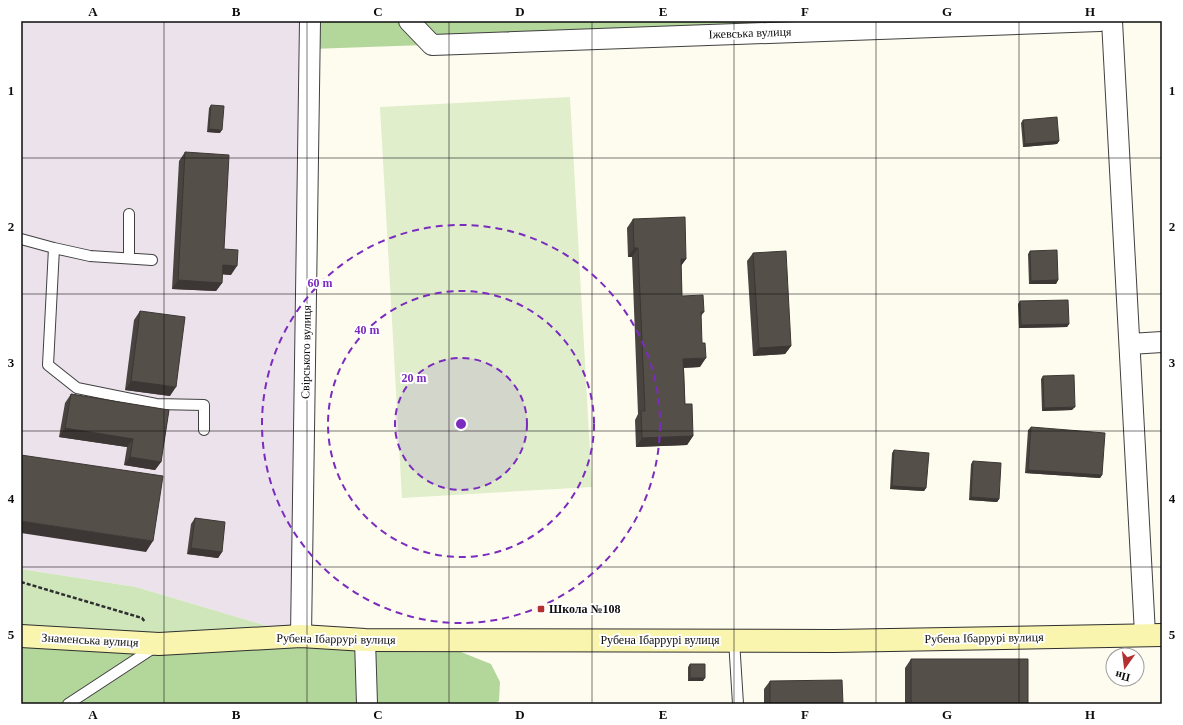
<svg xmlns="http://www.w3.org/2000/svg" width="1183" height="725" viewBox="0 0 1183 725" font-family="'Times New Roman',serif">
  <rect width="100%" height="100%" fill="#fefcef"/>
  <!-- industrial -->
  <path fill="#ebe2eb" d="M 21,21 L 310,21 L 301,636 L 136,587 L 21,569 Z"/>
  <!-- green -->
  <path fill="#cfe6bb" d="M 21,569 L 136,587 L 301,636 L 21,636 Z"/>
  <!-- forest -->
  <path fill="#b3d69b" d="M 310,21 L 1100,21 L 311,49 Z
    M 21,636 L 420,647 L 461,652 L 491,664 L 500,682 L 499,701 L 494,704 L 21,704 Z"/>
  <!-- pitch -->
  <path fill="#e0eecc" d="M 570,97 L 592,487 L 402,498 L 380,107 Z"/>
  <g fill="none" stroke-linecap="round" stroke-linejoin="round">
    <defs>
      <path id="lane" d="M 21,239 L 54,248 L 48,365 L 77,388 L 156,404 L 204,405 L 204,430
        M 54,248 L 90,256 L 152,260
        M 129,258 L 129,214
        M 734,640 L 738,704
        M 68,704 L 155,647"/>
      <path id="street" d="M 409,21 L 432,45 L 1100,21
        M 1112,21 L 1145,634
        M 1130,344 L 1162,342
        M 301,636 L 310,21
        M 365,640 L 367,704"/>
      <path id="secondary" d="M 21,636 L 159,644 L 301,636 L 365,640 L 834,641 L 1162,635"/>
    </defs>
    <!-- lane casing -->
    <use href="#lane" stroke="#404040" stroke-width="12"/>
    <!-- street casing -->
    <use href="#street" stroke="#404040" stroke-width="22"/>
    <!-- secondary casing -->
    <use href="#secondary" stroke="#2f2f2f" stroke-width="24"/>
    <!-- path -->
    <path stroke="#2f2f2f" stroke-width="2.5" stroke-dasharray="4 2" stroke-linecap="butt" d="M 21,582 L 142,618 L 145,622"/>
    <!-- lane -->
    <use href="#lane" stroke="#fff" stroke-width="10"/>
    <!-- street -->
    <use href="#street" stroke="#fff" stroke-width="20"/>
    <!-- secondary -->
    <use href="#secondary" stroke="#f9f4ae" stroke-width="22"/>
  </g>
  <!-- wall -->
  <path fill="#494440" d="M 211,105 L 220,133 L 207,132 L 209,108 Z
    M 1023,120 L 1059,141 L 1057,144 L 1023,147 L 1021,123 Z
    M 185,152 L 224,249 L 231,275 L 222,274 L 222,283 L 216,291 L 172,289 L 179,161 Z
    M 633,219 L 686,259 L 681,266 L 682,296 L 704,312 L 701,316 L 700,367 L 684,368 L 685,404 L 693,436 L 687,445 L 636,447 L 635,420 L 638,414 L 632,257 L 628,257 L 627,228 Z
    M 1030,251 L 1058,280 L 1056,284 L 1029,284 L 1028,254 Z
    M 753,253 L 791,346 L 785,354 L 753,356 L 747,261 Z
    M 1020,301 L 1069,324 L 1067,327 L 1019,328 L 1018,304 Z
    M 140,311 L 170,396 L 125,390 L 134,320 Z
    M 1043,376 L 1072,410 L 1042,411 L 1041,379 Z
    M 71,394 L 169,410 L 161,462 L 155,470 L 124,465 L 127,447 L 59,437 L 65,403 Z
    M 1031,427 L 1102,475 L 1100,478 L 1025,473 L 1028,430 Z
    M 894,450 L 926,488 L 924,491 L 890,489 L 892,453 Z
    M 973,461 L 999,499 L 997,502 L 969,500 L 971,464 Z
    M 195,518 L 222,552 L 218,558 L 187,554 L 191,524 Z
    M 911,659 L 1028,704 L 905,704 L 905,668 Z
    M 690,664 L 703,681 L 688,681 L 688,667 Z
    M 770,681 L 843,704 L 764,704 L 764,689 Z"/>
  <!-- shaded-wall -->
  <path fill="#3c3734" d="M 209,129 L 222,130 L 220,133 L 207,132 Z
    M 1059,141 L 1057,144 L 1023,147 L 1025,144 Z
    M 634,248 L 638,248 L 632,257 L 628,257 Z
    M 681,259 L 686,259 L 680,267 Z
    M 223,265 L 237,266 L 231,275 L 217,274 Z
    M 178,280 L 222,283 L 216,291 L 172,289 Z
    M 1058,280 L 1056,284 L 1029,284 L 1031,281 Z
    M 1069,324 L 1067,327 L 1019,328 L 1021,325 Z
    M 791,346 L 785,354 L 753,356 L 759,348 Z
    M 706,358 L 700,367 L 677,368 L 683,359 Z
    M 131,381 L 176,387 L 170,396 L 125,390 Z
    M 1075,407 L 1072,410 L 1042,411 L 1044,408 Z
    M 65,428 L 133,439 L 127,447 L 59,437 Z
    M 693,436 L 687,445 L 636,447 L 642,438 Z
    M 130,457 L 161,462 L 155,470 L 124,465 Z
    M 1028,470 L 1102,475 L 1100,478 L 1025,473 Z
    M 892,486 L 926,488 L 924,491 L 890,489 Z
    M 971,497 L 999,499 L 997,502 L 969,500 Z
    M 21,521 L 153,541 L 146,552 L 21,533 Z
    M 191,548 L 222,552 L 218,558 L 187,554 Z
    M 690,678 L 705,678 L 703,681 L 688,681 Z"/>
  <!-- building -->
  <path fill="#554f4a" stroke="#3c3734" d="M 211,105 L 224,106 L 222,130 L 209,129 Z
    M 1057,117 L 1059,141 L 1025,144 L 1023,120 Z
    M 185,152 L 229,155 L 224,249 L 238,250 L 237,266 L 223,265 L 222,283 L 178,280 Z
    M 685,217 L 686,259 L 681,259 L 682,296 L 703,295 L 704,312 L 701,312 L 702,343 L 705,343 L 706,358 L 683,359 L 685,404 L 692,404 L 693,436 L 642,438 L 641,411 L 645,411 L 638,248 L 634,248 L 633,219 Z
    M 1057,250 L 1058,280 L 1031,281 L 1030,251 Z
    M 786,251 L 791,346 L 759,348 L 753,253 Z
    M 1068,300 L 1069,324 L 1021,325 L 1020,301 Z
    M 140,311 L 185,317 L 176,387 L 131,381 Z
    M 1074,375 L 1075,407 L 1044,408 L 1043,376 Z
    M 71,394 L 169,410 L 161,462 L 130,457 L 133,439 L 65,428 Z
    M 1031,427 L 1105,433 L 1102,475 L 1028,470 Z
    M 894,450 L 929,453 L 926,488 L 892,486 Z
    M 21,455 L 163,476 L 153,541 L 21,521 Z
    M 973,461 L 1001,463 L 999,499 L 971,497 Z
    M 195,518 L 225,522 L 222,552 L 191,548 Z
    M 911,659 L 1028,659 L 1028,704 L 911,704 Z
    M 690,664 L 705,664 L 705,678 L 690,678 Z
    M 842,680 L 843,704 L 770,704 L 770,681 Z"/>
  <!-- grid -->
  <path fill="none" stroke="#0d0d0d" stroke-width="1" stroke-opacity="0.55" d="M 164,21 L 164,704M 307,21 L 307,704M 449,21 L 449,704M 592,21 L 592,704M 734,21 L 734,704M 876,21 L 876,704M 1019,21 L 1019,704M 21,158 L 1162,158M 21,294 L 1162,294M 21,431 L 1162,431M 21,567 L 1162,567"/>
  <!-- distance rings -->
  <circle cx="461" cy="424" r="66" fill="#7b2cbf" fill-opacity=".12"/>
  <g fill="none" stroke="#7b2cbf" stroke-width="2" stroke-dasharray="7 5">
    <circle cx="461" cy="424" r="66"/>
    <circle cx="461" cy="424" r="133"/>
    <circle cx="461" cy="424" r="199"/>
  </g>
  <!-- markers -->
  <rect fill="#b42f2f" stroke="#fff" stroke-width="1.5" x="537" y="605" width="8" height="8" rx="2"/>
  <g text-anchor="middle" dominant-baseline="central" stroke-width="4" stroke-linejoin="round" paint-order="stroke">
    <!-- street labels -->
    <g font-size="12" fill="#0d0d0d" stroke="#fff">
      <text transform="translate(750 33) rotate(-2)">Іжевська вулиця</text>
      <text transform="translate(306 352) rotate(-89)">Свірського вулиця</text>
      <text transform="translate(984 638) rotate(-1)">Рубена Ібаррурі вулиця</text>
      <text transform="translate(336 639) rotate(1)">Рубена Ібаррурі вулиця</text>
      <text transform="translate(90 640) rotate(3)">Знаменська вулиця</text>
      <text x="660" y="640">Рубена Ібаррурі вулиця</text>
    </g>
    <!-- poi labels -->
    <g font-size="12" font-weight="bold" fill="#0d0d0d" stroke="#fff" text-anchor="start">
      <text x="549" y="609">Школа №108</text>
    </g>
  </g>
  <circle cx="461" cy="424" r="6" fill="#7b2cbf" stroke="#fff" stroke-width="2"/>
  <g font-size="12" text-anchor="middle" font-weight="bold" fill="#7b2cbf" stroke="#fff" stroke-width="4" stroke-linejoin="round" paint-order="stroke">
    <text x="320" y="287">60 m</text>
    <text x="367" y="334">40 m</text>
    <text x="414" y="382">20 m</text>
  </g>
  <!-- border -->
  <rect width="1183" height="725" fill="none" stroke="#ffffff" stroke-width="44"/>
  <!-- north arrow -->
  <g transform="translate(1125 667) rotate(194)"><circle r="19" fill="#ffffff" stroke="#9e9e9e"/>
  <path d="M0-3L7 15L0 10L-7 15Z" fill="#b42f2f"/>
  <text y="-6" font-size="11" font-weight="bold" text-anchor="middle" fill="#0d0d0d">Пн</text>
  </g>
  <rect x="22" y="22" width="1139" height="681" fill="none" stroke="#0d0d0d" stroke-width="1.5"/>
  <g font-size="13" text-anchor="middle" font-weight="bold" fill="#0d0d0d">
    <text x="93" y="16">A</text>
    <text x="236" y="16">B</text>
    <text x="378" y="16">C</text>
    <text x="520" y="16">D</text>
    <text x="663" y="16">E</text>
    <text x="805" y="16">F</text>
    <text x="947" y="16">G</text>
    <text x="1090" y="16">H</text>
    <text x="11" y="95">1</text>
    <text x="1172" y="95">1</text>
    <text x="11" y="231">2</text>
    <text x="1172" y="231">2</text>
    <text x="11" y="367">3</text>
    <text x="1172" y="367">3</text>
    <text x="11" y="503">4</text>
    <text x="1172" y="503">4</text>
    <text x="11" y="639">5</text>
    <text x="1172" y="639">5</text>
    <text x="93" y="719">A</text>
    <text x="236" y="719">B</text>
    <text x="378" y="719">C</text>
    <text x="520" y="719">D</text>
    <text x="663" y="719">E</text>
    <text x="805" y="719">F</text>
    <text x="947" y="719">G</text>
    <text x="1090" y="719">H</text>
  </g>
</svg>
